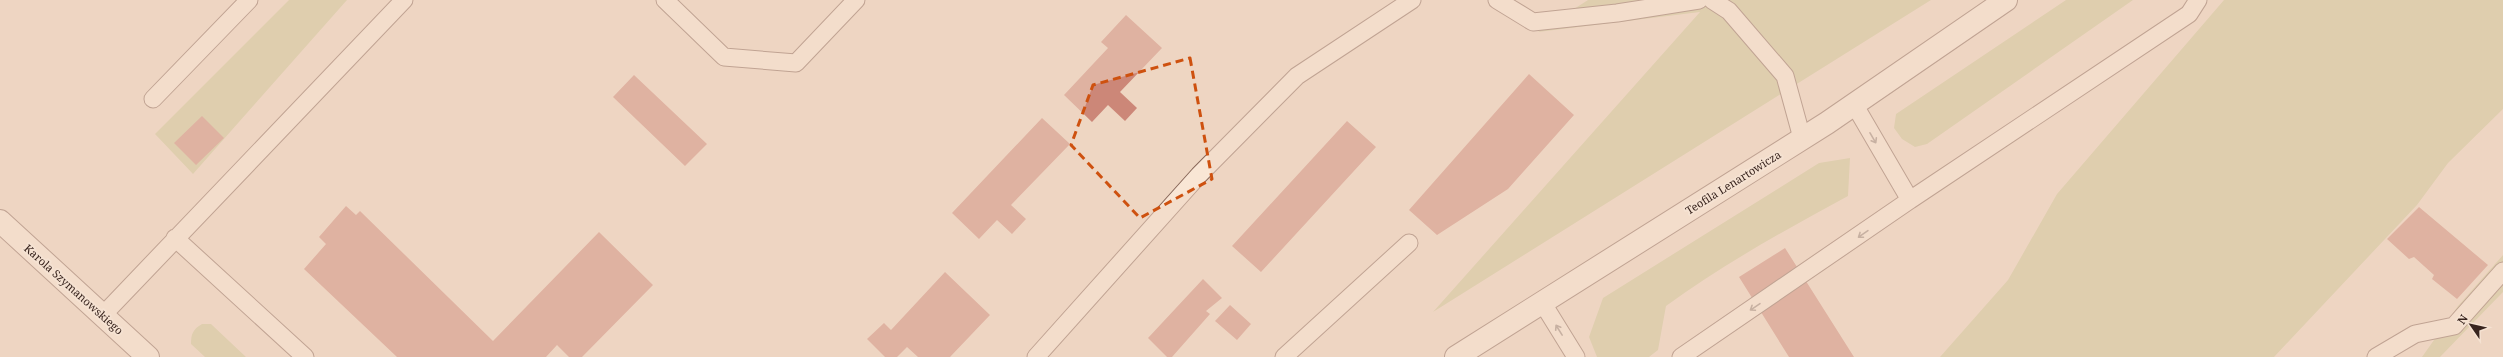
<svg xmlns="http://www.w3.org/2000/svg" width="2503" height="357" viewBox="0 0 2503 357" font-family="'Noto Serif',serif">
  <rect width="100%" height="100%" fill="#eed6c2"/>
  <!-- grass -->
  <path fill="#ccc596" d="M 289,0 L 347,0 L 193,174 L 155,134 Z
    M 1588,0 L 1931,0 L 1433,312 L 1700,12 L 1538,32 Z
    M 2066,0 L 2133,0 L 1927,144 L 1915,147 L 1902,139 L 1894,128 L 1896,114 Z
    M 2224,0 L 2503,0 L 2503,109 L 2448,163 L 2417,205 L 2274,357 L 1940,357 L 2008,280 L 2057,194 Z
    M 1850,158 L 1848,196 C 1785,230 1724,264 1666,306 L 1658,350 L 1649,357 L 1597,357 L 1589,337 L 1603,298 L 1819,163 Z
    M 2503,255 L 2503,292 L 2440,357 L 2422,357 L 2458,306 Z
    M 202,324 L 211,324 L 246,357 L 205,357 L 191,344 C 191,334 193,329 202,324 Z"/>
  <!-- building -->
  <path fill="#cc8778" d="M 1126,15 L 1162,48 L 1120,92 L 1137,108 L 1125,121 L 1108,105 L 1092,122 L 1064,95 L 1108,48 L 1101,42 Z
    M 1529,74 L 1574,115 L 1508,189 L 1437,235 L 1409,210 Z
    M 634,75 L 707,144 L 685,166 L 613,97 Z
    M 202,116 L 224,138 L 196,165 L 174,143 Z
    M 1042,118 L 1070,144 L 1011,205 L 1026,219 L 1012,234 L 997,220 L 979,239 L 952,213 Z
    M 1347,121 L 1376,147 L 1261,272 L 1232,246 Z
    M 346,206 L 356,215 L 360,211 L 493,341 L 599,232 L 653,285 L 582,357 L 569,357 L 557,345 L 546,357 L 397,357 L 304,269 L 326,244 L 319,237 Z
    M 2419,207 L 2488,265 L 2457,299 L 2432,279 L 2434,275 L 2414,257 L 2409,259 L 2387,239 Z
    M 1785,248 L 1854,357 L 1789,357 L 1739,277 Z
    M 945,272 L 990,315 L 950,357 L 918,357 L 907,347 L 897,357 L 885,357 L 867,339 L 884,323 L 891,330 Z
    M 1203,279 L 1222,298 L 1206,311 L 1210,314 L 1172,357 L 1167,357 L 1148,338 Z
    M 1230,305 L 1251,324 L 1237,340 L 1215,321 Z"/>
  <g fill="none" stroke-linecap="round" stroke-linejoin="round">
    <defs>
      <path id="service" d="M 665,0 L 724,57 L 796,63 L 856,0
        M 1497,0 L 1533,22 L 1617,13 L 1699,0
        M 1712,0 L 1729,11 L 1785,76 L 1802,138
        M 153,99 L 249,0
        M 1910,200 L 2189,14 L 2198,0
        M 175,238 L 305,357
        M 1542,302 L 1576,357
        M 103,315 L 404,0
        M 1036,357 L 1199,175 L 1297,76 L 1412,0
        M 1284,357 L 1409,243
        M 1681,357 L 1910,200 L 1854,104
        M 2376,357 L 2415,334 L 2454,326 L 2503,271"/>
      <path id="minor" d="M 0,221 L 148,357"/>
      <path id="tertiary" d="M 1456,357 L 1827,123 L 2006,0"/>
    </defs>
    <!-- service casing -->
    <use href="#service" stroke="#886759" stroke-width="19"/>
    <!-- minor casing -->
    <use href="#minor" stroke="#886759" stroke-width="24"/>
    <!-- tertiary casing -->
    <use href="#tertiary" stroke="#886759" stroke-width="24"/>
    <!-- service -->
    <use href="#service" stroke="#f9e6d5" stroke-width="17"/>
    <!-- minor -->
    <use href="#minor" stroke="#f9e6d5" stroke-width="22"/>
    <!-- tertiary -->
    <use href="#tertiary" stroke="#f9e6d5" stroke-width="22"/>
  </g>
  <!-- one-way arrows -->
  <defs><path id="oneway-shaft" d="M-6 0H5M1.5-3L5.5 0L1.5 3" fill="none" stroke-width="1.6" stroke-linecap="round" stroke-linejoin="round"/></defs>
  <g stroke="#98857a">
    <use href="#oneway-shaft" transform="translate(1873 138) rotate(60)"/>
    <use href="#oneway-shaft" transform="translate(1863 234) rotate(145)"/>
    <use href="#oneway-shaft" transform="translate(1755 307) rotate(146)"/>
    <use href="#oneway-shaft" transform="translate(1559 330) rotate(-122)"/>
  </g>
  <!-- marked area -->
  <path d="M0 0H2503V357H0ZM 1190,58 L 1212,179 L 1140,218 L 1071,145 L 1093,85 Z" fill="#eed6c2" fill-opacity=".55" fill-rule="evenodd"/>
  <path fill="none" stroke="#ce510f" stroke-width="3" stroke-dasharray="8 5" stroke-linejoin="round" d="M 1190,58 L 1212,179 L 1140,218 L 1071,145 L 1093,85 Z"/>
  <g text-anchor="middle" dominant-baseline="central" stroke-width="4" stroke-linejoin="round" paint-order="stroke">
    <!-- street labels -->
    <g font-size="11" fill="#38241e" stroke="#f5e2d2">
      <text transform="translate(1733 182) rotate(-32)">Teofila Lenartowicza</text>
      <text transform="translate(74 289) rotate(42)">Karola Szymanowskiego</text>
    </g>
  </g>
  <!-- north arrow -->
  <g transform="translate(2471 325) rotate(304)" stroke="#f5e2d2" stroke-width="3" paint-order="stroke">
  <path d="M0-3L7 15L0 10L-7 15Z" fill="#38241e"/>
  <text y="-6" font-size="11" font-weight="bold" text-anchor="middle" fill="#38241e">N</text>
  </g>
</svg>
